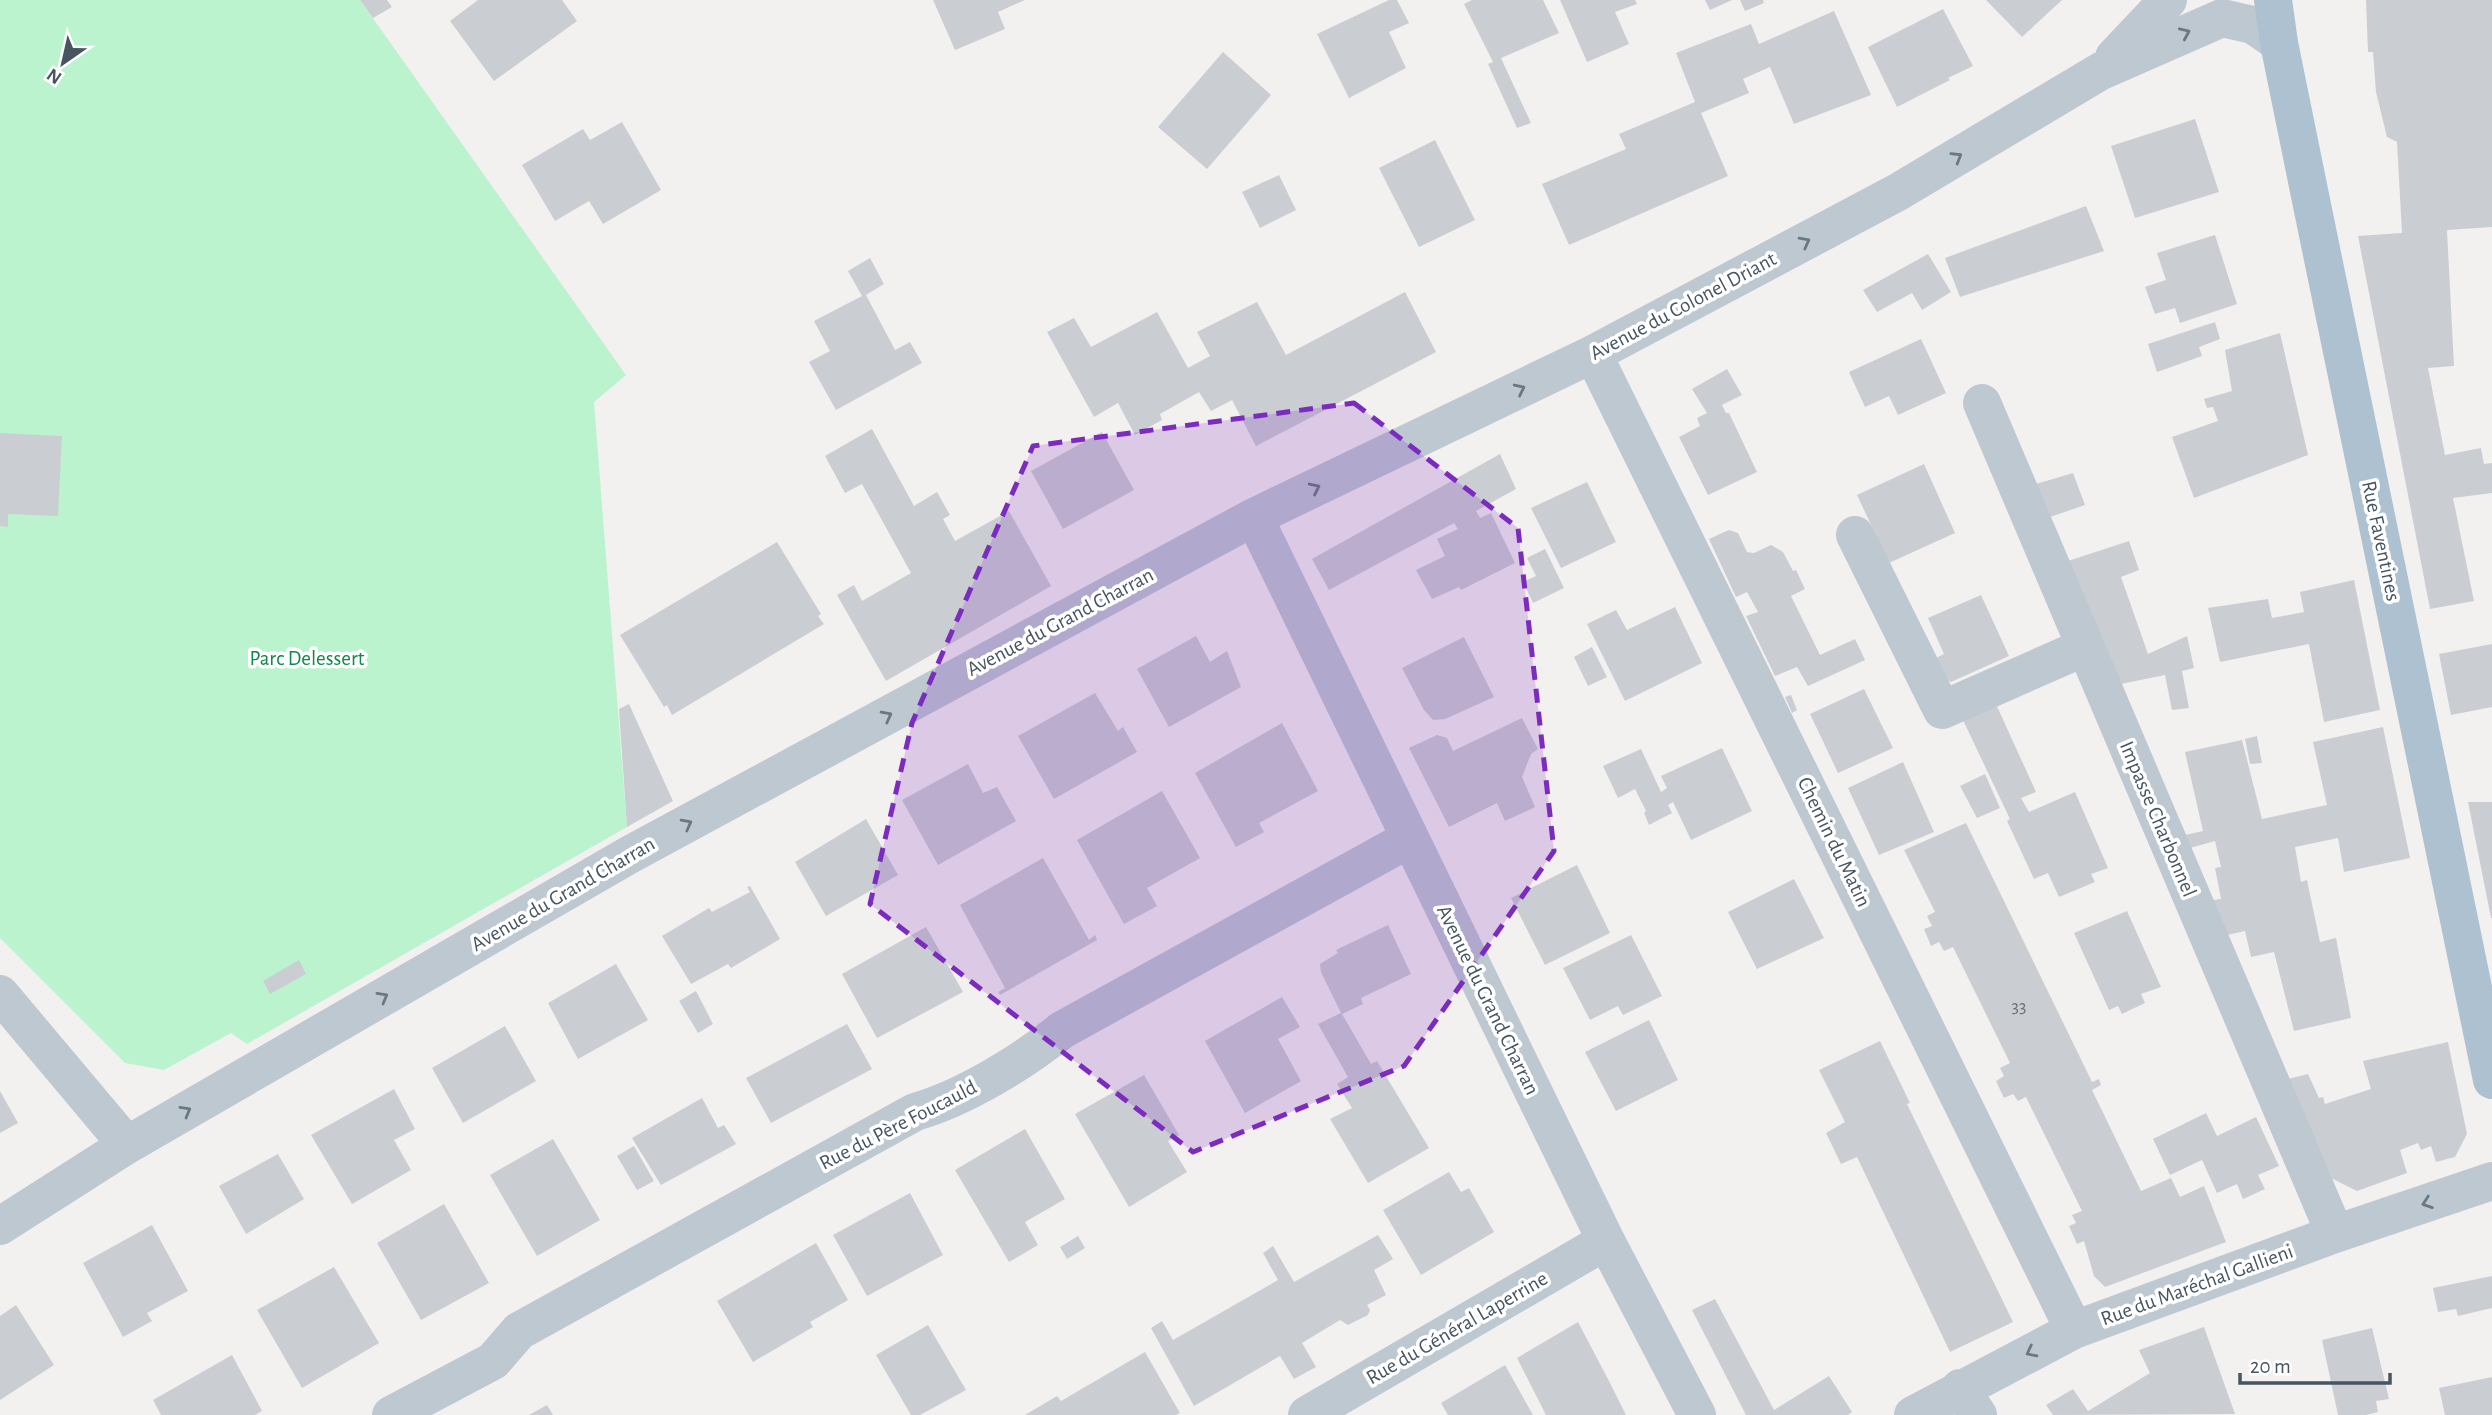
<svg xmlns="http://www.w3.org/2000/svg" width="2492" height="1415" viewBox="0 0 2492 1415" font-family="'Alegreya Sans',sans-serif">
  <rect width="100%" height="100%" fill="#f3f0f0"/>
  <!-- green -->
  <path fill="#bcf3cf" d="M 0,0 L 360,0 L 626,375 L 594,402 L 627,827 L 247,1044 L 231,1033 L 164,1070 L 125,1063 L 0,938 Z"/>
  <!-- building -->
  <path fill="#caced3" d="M 360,0 L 387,0 L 392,7 L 373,18 Z
    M 478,0 L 562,0 L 577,21 L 494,81 L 450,21 Z
    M 933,0 L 1025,0 L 998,12 L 1005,29 L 955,50 Z
    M 1389,0 L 1397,0 L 1409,23 L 1389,32 L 1406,68 L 1349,98 L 1317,34 Z
    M 1472,0 L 1543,0 L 1559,33 L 1501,58 L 1531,123 L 1517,128 L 1488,64 L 1493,62 L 1464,4 Z
    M 1560,0 L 1635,0 L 1637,4 L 1615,12 L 1629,44 L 1587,62 Z
    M 1705,0 L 1732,0 L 1710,10 Z
    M 1740,0 L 1763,0 L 1764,3 L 1745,11 Z
    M 1986,0 L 2062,0 L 2022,37 Z
    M 2366,0 L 2492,0 L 2492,227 L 2447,230 L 2454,366 L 2428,368 L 2445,455 L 2481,448 L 2484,464 L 2492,463 L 2492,493 L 2453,498 L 2474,601 L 2430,609 L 2358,236 L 2402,233 L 2397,142 L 2387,137 L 2376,92 L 2373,52 L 2368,52 Z
    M 1943,9 L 1973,66 L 1948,78 L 1950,80 L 1897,107 L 1868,47 Z
    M 1834,11 L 1871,95 L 1794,124 L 1770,67 L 1743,79 L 1749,93 L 1701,113 L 1728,176 L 1569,245 L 1542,184 L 1626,149 L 1619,134 L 1695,102 L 1676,53 L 1751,24 L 1759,44 Z
    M 1223,52 L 1271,95 L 1207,169 L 1158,127 Z
    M 2195,119 L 2219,192 L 2135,218 L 2111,146 Z
    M 622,122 L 661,190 L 603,224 L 589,201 L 555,221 L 522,165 L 583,129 L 590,140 Z
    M 1435,140 L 1475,220 L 1419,247 L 1379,168 Z
    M 1279,175 L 1296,210 L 1260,228 L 1242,192 Z
    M 2086,206 L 2104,251 L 1960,297 L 1945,258 Z
    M 2215,235 L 2237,304 L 2180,323 L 2175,308 L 2155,314 L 2145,287 L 2166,280 L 2157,253 Z
    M 1928,254 L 1951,292 L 1922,310 L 1912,293 L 1877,312 L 1863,290 Z
    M 870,258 L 884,284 L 866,295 L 895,350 L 910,342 L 922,363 L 836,410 L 809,362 L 830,351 L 814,321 L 862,296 L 848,271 Z
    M 1405,292 L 1436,352 L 1256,446 L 1232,400 L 1211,411 L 1199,392 L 1160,414 L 1162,420 L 1135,435 L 1118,403 L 1094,417 L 1047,332 L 1074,318 L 1091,347 L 1157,312 L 1188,368 L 1210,356 L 1197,332 L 1257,302 L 1286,355 Z
    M 2215,322 L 2220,339 L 2199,347 L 2202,356 L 2157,372 L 2148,344 Z
    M 2280,333 L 2308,455 L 2194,498 L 2172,437 L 2218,421 L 2213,407 L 2207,408 L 2204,399 L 2232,391 L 2225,350 Z
    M 1921,339 L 1946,393 L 1898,415 L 1889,396 L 1865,407 L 1849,372 Z
    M 1727,369 L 1742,395 L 1722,405 L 1726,413 L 1729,413 L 1757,472 L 1708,495 L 1679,437 L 1700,426 L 1697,418 L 1707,413 L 1692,389 Z
    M 872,429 L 914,506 L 937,492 L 950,515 L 943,519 L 955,541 L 1009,511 L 1051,586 L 886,681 L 837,595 L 854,585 L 862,601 L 911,573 L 862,484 L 845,493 L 825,456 Z
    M 1102,432 L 1134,490 L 1063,529 L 1031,471 Z
    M 0,433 L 62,436 L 58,516 L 8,514 L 8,527 L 0,526 Z
    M 1500,454 L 1516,489 L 1476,511 L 1480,518 L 1491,513 L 1515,563 L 1461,590 L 1459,587 L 1432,599 L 1416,570 L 1445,556 L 1437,539 L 1458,529 L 1454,523 L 1329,590 L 1312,559 Z
    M 1924,464 L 1955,533 L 1889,563 L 1857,495 Z
    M 2073,473 L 2085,505 L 2050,517 L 2036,484 Z
    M 1587,482 L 1616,542 L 1561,568 L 1531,508 Z
    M 1729,530 L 1738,533 L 1747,552 L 1754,553 L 1771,545 L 1783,552 L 1793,571 L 1796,570 L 1805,589 L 1791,596 L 1820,655 L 1855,639 L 1865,660 L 1808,686 L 1797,667 L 1775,676 L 1746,616 L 1758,612 L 1747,592 L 1736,597 L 1709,539 Z
    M 2129,541 L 2139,570 L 2121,577 L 2148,654 L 2187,636 L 2194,668 L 2182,671 L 2189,708 L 2172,710 L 2165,675 L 2121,684 L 2068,561 Z
    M 777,542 L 821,614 L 818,616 L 824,624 L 672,715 L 667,705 L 664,707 L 620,635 Z
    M 1545,549 L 1564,588 L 1533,603 L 1523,582 L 1536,576 L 1527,558 Z
    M 2354,580 L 2380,710 L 2324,722 L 2309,644 L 2220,662 L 2208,608 L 2268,599 L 2272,618 L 2304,612 L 2300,592 Z
    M 1981,595 L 2009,656 L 1951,682 L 1938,675 L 1932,660 L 1944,654 L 1928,618 Z
    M 1675,607 L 1702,663 L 1625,701 L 1587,624 L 1616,610 L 1627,630 Z
    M 1196,636 L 1210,662 L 1227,651 L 1241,687 L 1169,727 L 1137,669 Z
    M 1464,637 L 1494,697 L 1445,719 L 1433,720 L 1424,710 L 1402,668 Z
    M 2492,644 L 2492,707 L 2451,715 L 2439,654 Z
    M 1592,647 L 1607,677 L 1588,686 L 1574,657 Z
    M 1864,689 L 1893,748 L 1838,773 L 1810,714 Z
    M 1095,693 L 1118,731 L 1123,727 L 1137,752 L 1054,799 L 1018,736 Z
    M 1791,695 L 1797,710 L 1792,713 L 1785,697 Z
    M 629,704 L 673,801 L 627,827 L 619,709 Z
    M 1996,704 L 2036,792 L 2021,798 L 2029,812 L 2075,792 L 2108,868 L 2091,874 L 2095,882 L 2059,897 L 2048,873 L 2034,879 L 2007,821 L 2010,819 L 1962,718 Z
    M 1522,718 L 1538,749 L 1531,754 L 1522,777 L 1535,807 L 1505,821 L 1497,803 L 1449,827 L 1409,748 L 1437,735 L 1447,738 L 1453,751 Z
    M 1282,723 L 1318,791 L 1259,823 L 1264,832 L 1236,847 L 1195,773 Z
    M 2383,727 L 2410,858 L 2344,872 L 2338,838 L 2295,847 L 2301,882 L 2307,880 L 2320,942 L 2336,938 L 2351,1018 L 2294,1031 L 2274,952 L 2251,957 L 2245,931 L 2227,935 L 2213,900 L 2221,899 L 2215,868 L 2221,867 L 2215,841 L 2190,848 L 2185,835 L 2203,831 L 2185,752 L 2242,740 L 2262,819 L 2327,805 L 2313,742 Z
    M 2257,736 L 2262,763 L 2250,764 L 2245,739 Z
    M 1722,748 L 1752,811 L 1691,840 L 1673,802 L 1668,805 L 1672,813 L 1649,825 L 1644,813 L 1646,811 L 1635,789 L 1618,798 L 1603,766 L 1641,749 L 1661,792 L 1667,788 L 1661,776 Z
    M 1903,762 L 1934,832 L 1879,855 L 1848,788 Z
    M 968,764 L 983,793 L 997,787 L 1016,821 L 938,865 L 902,800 Z
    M 1985,774 L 2000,808 L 1977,818 L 1960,786 Z
    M 1162,791 L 1200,858 L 1147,888 L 1157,906 L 1124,924 L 1077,840 Z
    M 2468,802 L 2492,802 L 2492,918 L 2491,918 Z
    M 866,819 L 898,875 L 826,916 L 795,862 Z
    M 1966,823 L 2092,1082 L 2099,1079 L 2101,1085 L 2092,1090 L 2141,1191 L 2171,1178 L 2180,1197 L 2204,1186 L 2226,1242 L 2105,1287 L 2094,1276 L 2084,1241 L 2077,1244 L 2069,1226 L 2076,1223 L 2072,1215 L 2082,1211 L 2026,1097 L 2018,1101 L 2013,1094 L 2004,1098 L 1996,1081 L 2004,1076 L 2000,1068 L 2010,1063 L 1953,947 L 1944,951 L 1939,942 L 1931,946 L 1924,929 L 1932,926 L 1927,916 L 1935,912 L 1904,850 Z
    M 1043,858 L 1089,940 L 1095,935 L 1097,940 L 1000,995 L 998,992 L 1005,988 L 960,905 Z
    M 1577,865 L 1610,933 L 1545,965 L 1511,898 Z
    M 1794,879 L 1824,938 L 1757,969 L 1728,912 Z
    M 750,886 L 780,939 L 731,968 L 728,964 L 691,984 L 662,936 L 709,908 L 712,912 L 750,892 L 747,887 Z
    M 2127,911 L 2161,987 L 2141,994 L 2145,1003 L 2122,1014 L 2118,1006 L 2109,1010 L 2074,933 Z
    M 1388,925 L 1411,974 L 1361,998 L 1363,1004 L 1342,1014 L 1371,1064 L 1377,1061 L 1429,1148 L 1368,1183 L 1330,1119 L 1352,1108 L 1337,1084 L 1348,1077 L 1318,1024 L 1341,1013 L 1321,972 L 1320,964 L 1338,953 L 1336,950 Z
    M 926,927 L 963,992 L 877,1038 L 842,974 Z
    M 1631,935 L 1662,996 L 1623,1015 L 1618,1006 L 1590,1020 L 1563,968 Z
    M 299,960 L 306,974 L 270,994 L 263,981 Z
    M 616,964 L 648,1020 L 578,1059 L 548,1003 Z
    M 696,991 L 713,1024 L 698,1033 L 679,1001 Z
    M 1282,997 L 1300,1027 L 1278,1039 L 1301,1081 L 1245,1113 L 1205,1041 Z
    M 1649,1020 L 1678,1080 L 1616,1111 L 1585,1052 Z
    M 847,1024 L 872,1069 L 771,1123 L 746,1078 Z
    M 505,1026 L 536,1081 L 463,1123 L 432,1068 Z
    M 1880,1041 L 1910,1103 L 1907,1104 L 2013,1322 L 1950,1352 L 1857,1157 L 1841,1164 L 1826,1133 L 1845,1122 L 1819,1070 Z
    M 2448,1042 L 2467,1134 L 2455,1157 L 2436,1162 L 2431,1146 L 2421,1150 L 2418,1143 L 2400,1150 L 2407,1173 L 2357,1191 L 2329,1177 L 2288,1079 L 2308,1074 L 2319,1098 L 2323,1097 L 2325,1104 L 2371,1089 L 2363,1061 Z
    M 1144,1075 L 1179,1135 L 1168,1141 L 1187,1172 L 1129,1207 L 1075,1114 Z
    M 394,1089 L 415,1129 L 394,1140 L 411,1170 L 352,1204 L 311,1135 Z
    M 0,1091 L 18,1123 L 0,1133 Z
    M 702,1098 L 718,1128 L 724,1125 L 736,1144 L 661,1185 L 632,1138 Z
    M 2206,1113 L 2217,1136 L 2256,1117 L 2279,1166 L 2258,1175 L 2265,1189 L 2243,1199 L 2237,1184 L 2217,1193 L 2202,1160 L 2170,1175 L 2153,1139 Z
    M 1025,1129 L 1065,1199 L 1025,1222 L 1038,1245 L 1009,1262 L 955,1170 Z
    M 553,1139 L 600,1220 L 537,1256 L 490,1175 Z
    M 634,1146 L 654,1181 L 637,1190 L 617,1156 Z
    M 278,1154 L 304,1199 L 246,1234 L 219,1186 Z
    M 1449,1172 L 1461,1192 L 1469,1188 L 1494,1232 L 1421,1275 L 1383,1210 Z
    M 910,1193 L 943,1255 L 867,1296 L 833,1235 Z
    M 444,1204 L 489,1283 L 421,1320 L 377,1243 Z
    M 152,1225 L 188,1291 L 147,1313 L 152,1321 L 123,1337 L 83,1263 Z
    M 1378,1235 L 1393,1259 L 1374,1270 L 1386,1295 L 1367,1305 L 1370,1310 L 1368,1315 L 1348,1325 L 1340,1320 L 1302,1343 L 1316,1367 L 1294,1379 L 1280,1356 L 1194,1406 L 1151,1328 L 1162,1321 L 1173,1340 L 1278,1280 L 1263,1253 L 1273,1246 L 1294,1282 Z
    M 1078,1236 L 1085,1248 L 1067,1259 L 1060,1247 Z
    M 816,1243 L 848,1300 L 810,1322 L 813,1327 L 753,1362 L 717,1301 Z
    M 334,1267 L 379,1343 L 302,1388 L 257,1310 Z
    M 2492,1276 L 2492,1308 L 2458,1316 L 2456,1309 L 2438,1312 L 2433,1288 Z
    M 1715,1299 L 1774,1410 L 1829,1376 L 1852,1412 L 1848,1415 L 1746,1415 L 1692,1310 Z
    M 16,1305 L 54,1365 L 0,1400 L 0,1316 Z
    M 1578,1322 L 1609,1381 L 1626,1415 L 1546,1415 L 1517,1358 Z
    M 928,1325 L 966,1390 L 920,1415 L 911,1415 L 876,1355 Z
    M 2204,1327 L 2235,1414 L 2053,1415 L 2046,1405 L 2073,1389 L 2088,1411 L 2150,1373 L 2139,1350 Z
    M 2372,1328 L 2389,1399 L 2376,1401 L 2378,1412 L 2366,1415 L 2338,1415 L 2322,1340 Z
    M 1145,1352 L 1180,1413 L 1176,1415 L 1025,1415 L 1057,1396 L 1061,1401 Z
    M 232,1355 L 262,1411 L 255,1415 L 161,1415 L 153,1400 Z
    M 1505,1365 L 1533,1415 L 1448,1415 L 1441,1403 Z
    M 2492,1377 L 2492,1415 L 2445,1415 L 2439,1388 Z
    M 547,1405 L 553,1415 L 529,1415 Z"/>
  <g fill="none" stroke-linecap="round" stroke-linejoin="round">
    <!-- minor -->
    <path stroke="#bdc8d1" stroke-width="38" d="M 2114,57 L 2168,0
      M 1593,354 L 2074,1330
      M 1982,403 L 2335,1234
      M 1254,517 L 1606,1241 L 1697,1415
      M 1855,535 L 1942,710 L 2085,647
      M 0,994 L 127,1145
      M 0,1226 L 127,1145 L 629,855 L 1254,517 L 1593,354 L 1898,192 L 2101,71 L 2222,18 L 2253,25 L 2279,43
      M 1960,1388 L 1978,1415
      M 391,1415 L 493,1361 L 519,1331 L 915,1112 C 964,1098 1023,1062 1062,1030 L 1409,839
      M 1307,1415 L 1606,1241
      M 1913,1415 L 2074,1330 L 2335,1234 L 2492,1181"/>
    <!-- major -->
    <path stroke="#aec1d1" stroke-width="38" d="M 2273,0 L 2279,43 L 2314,215 L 2492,1080"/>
  </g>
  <!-- one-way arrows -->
  <defs><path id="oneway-chevron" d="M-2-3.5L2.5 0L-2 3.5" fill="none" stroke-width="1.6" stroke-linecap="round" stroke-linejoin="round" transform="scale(1.75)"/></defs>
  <g stroke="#6a7882">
    <use href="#oneway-chevron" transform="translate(2185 33) rotate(-24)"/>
    <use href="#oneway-chevron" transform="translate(1957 157) rotate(-31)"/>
    <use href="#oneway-chevron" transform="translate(1805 242) rotate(-28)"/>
    <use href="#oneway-chevron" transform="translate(1520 389) rotate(-26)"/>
    <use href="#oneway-chevron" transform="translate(1315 488) rotate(-26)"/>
    <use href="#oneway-chevron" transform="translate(887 716) rotate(-28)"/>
    <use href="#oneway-chevron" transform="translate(687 824) rotate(-28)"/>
    <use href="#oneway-chevron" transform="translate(383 997) rotate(-30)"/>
    <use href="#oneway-chevron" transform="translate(186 1111) rotate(-30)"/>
    <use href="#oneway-chevron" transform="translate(2427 1203) rotate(161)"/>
    <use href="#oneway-chevron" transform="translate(2031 1352) rotate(153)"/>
  </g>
  <!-- marked area -->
  <path fill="#7b2cbf" fill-opacity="0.2" stroke="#7b2cbf" stroke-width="5" stroke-dasharray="14 9" stroke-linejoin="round" d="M 1354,403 L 1518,528 L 1554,851 L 1404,1066 L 1193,1152 L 870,904 L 912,723 L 1033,446 Z"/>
  <g text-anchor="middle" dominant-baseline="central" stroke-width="7" stroke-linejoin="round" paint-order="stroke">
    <!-- number labels -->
    <g font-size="18" fill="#67737d">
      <text x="2019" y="1007">33</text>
    </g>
    <!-- street labels -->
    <g font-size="21" fill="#465560" stroke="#fff">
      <text transform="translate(1683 306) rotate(-28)">Avenue du Colonel Driant</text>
      <text transform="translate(2381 541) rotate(78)">Rue Faventines</text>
      <text transform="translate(1060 622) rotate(-28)">Avenue du Grand Charran</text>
      <text transform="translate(2158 819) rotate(67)">Impasse Charbonnel</text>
      <text transform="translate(1834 842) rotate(64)">Chemin du Matin</text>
      <text transform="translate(563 894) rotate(-30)">Avenue du Grand Charran</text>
      <text transform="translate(1488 1000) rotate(64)">Avenue du Grand Charran</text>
      <text transform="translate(898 1125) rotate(-27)">Rue du Père Foucauld</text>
      <text transform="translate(2197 1285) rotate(-20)">Rue du Maréchal Gallieni</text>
      <text transform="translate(1457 1328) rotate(-30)">Rue du Général Laperrine</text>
    </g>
    <!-- park labels -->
    <g font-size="21" fill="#108847" stroke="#fff">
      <text x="307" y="658">Parc Delessert</text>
    </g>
  </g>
  <!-- north arrow -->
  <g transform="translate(63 63) rotate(214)" stroke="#ffffff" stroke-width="5" paint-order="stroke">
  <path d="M0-5L12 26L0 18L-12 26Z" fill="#465560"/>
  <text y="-10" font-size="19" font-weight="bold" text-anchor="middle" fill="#465560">N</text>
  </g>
  <!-- scale -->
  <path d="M2240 1373v10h150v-10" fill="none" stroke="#465560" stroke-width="3.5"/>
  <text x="2250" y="1373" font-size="21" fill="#465560" stroke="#ffffff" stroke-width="5" paint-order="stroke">20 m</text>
</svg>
